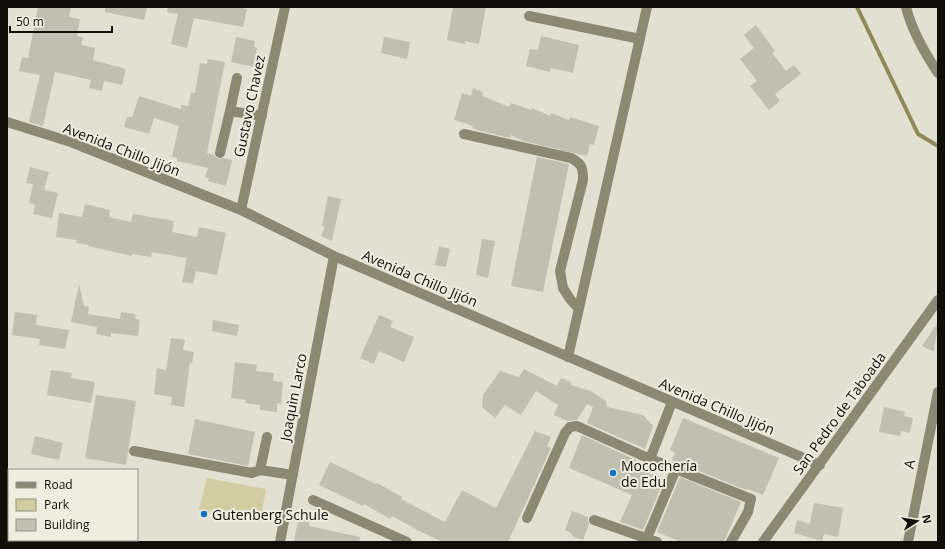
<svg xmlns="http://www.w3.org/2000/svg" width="945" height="549" viewBox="0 0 945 549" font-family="'Open Sans',sans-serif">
  <rect width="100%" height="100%" fill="#e2e0d1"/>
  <!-- green -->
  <path fill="#d3cca3" d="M 207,478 L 266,489 L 260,522 L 199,509 Z"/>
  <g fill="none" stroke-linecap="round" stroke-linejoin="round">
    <!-- stream -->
    <path stroke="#918859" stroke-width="4" d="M 857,7 L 918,134 L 938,146"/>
  </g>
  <!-- building -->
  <path fill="#c1bfb0" d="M 38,7 L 71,7 L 69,17 L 80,19 L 77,36 L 83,37 L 81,45 L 95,48 L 93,60 L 126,69 L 122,85 L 104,81 L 102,91 L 89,88 L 91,80 L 55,72 L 43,126 L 29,122 L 40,75 L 19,71 L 22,57 L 28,58 Z
    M 105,7 L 147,7 L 144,20 L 105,12 Z
    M 168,7 L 238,7 L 247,9 L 243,27 L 194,18 L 187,48 L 171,44 L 178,14 L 167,12 Z
    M 453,7 L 486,7 L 479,44 L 465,41 L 465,44 L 447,40 Z
    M 756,25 L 775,51 L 772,53 L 786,71 L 794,65 L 801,74 L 775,94 L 780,101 L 769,110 L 750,86 L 757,81 L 740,59 L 754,48 L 744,35 Z
    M 541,36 L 579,45 L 573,73 L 551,68 L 550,72 L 526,66 L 530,49 L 538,50 Z
    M 236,37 L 255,41 L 254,47 L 257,48 L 253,67 L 231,62 Z
    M 384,37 L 410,42 L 407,59 L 381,53 Z
    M 208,59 L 225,62 L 207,153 L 214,155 L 218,159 L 224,158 L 232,160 L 226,186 L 208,181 L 209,178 L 205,177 L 208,168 L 177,161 L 177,158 L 172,157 L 179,126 L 154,118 L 149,134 L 124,127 L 127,117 L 132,117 L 139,96 L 181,109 L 181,105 L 188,106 L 191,92 L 195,93 L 200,63 L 207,64 Z
    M 473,88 L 483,92 L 482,96 L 509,107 L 511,103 L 531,110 L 532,108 L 550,116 L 551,113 L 569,120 L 570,117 L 599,126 L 594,145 L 590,144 L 587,156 L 523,141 L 511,135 L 510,138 L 477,130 L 472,128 L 473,126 L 454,120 L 462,93 L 471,96 Z
    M 537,157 L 569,164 L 543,292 L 511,286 Z
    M 30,167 L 49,172 L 44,190 L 58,193 L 52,218 L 33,214 L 35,205 L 29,203 L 33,184 L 26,183 Z
    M 328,196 L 341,199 L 332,241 L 321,236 L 325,227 L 322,226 Z
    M 85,204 L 110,210 L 109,217 L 131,222 L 133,214 L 174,221 L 172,232 L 197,237 L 199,227 L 226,233 L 217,275 L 196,271 L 193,284 L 182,282 L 187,258 L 152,252 L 151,257 L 132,254 L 132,256 L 88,246 L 89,245 L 76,243 L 77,240 L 56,237 L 59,213 L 82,217 Z
    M 482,239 L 495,241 L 488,278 L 476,275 Z
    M 439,246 L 450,249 L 446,267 L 435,265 Z
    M 79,284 L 84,306 L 89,307 L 88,314 L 120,319 L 121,312 L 135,314 L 136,319 L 140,320 L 138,336 L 111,333 L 111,337 L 96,334 L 97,327 L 71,322 Z
    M 15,312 L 37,315 L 36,325 L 69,330 L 65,349 L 39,345 L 40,339 L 12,335 Z
    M 379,315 L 393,321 L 390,327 L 414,337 L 404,362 L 379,351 L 374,364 L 360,358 Z
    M 213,320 L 239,325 L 237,336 L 212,331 Z
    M 938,322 L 938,325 L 934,352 L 922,346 Z
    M 171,338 L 185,340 L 183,350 L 194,352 L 192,363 L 190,362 L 184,407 L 171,405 L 172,397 L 154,394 L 157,368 L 166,370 Z
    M 235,362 L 257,365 L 256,371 L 274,373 L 273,381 L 283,382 L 281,404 L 277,403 L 277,412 L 260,410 L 260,405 L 245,403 L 246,400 L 231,398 Z
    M 524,369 L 557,386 L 561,378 L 571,382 L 571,385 L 591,391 L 606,401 L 607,407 L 643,415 L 653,426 L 645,449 L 587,423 L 593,407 L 587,404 L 577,420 L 568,421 L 554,415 L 558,405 L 536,391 L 521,415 L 505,405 L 495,418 L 482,407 L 483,395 L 500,371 L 519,377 Z
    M 51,370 L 72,373 L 71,378 L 95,382 L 91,403 L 47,395 Z
    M 96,395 L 136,401 L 126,465 L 85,458 Z
    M 884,407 L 905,412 L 904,416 L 913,418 L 910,433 L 901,431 L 900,436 L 879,432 Z
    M 683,418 L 779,458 L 763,495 L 747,489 L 746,490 L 672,460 L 675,452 L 670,450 Z
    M 195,419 L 255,432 L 248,466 L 188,454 Z
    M 535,431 L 551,437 L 547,446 L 551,448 L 508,542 L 443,542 L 419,531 L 392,516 L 390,519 L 364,504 L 363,506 L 319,485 L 330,462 L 376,484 L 377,483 L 402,497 L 401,499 L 445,522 L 462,490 L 496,508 Z
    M 582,435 L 640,462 L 638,468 L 664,480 L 643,530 L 620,522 L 632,495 L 569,468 Z
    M 35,436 L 63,443 L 59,460 L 31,454 Z
    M 680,477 L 741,502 L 724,542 L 681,542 L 657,532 Z
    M 814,503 L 843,508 L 838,537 L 824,534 L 822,541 L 794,533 L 797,520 L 810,524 Z
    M 300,511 L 311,514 L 309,526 L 360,537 L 359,542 L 301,542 L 294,541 Z
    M 572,511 L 588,517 L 588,521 L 589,524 L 583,540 L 572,536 L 571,533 L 565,530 Z"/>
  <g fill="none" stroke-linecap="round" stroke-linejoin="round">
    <!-- minor -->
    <path stroke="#8b8874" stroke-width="10" d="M 906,7 C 912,31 924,52 938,73
      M 529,16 L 640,39
      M 237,78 L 230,111 L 262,116
      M 7,122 L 71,142 L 241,210 L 334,256 L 820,465
      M 464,134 L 571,158 C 582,164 583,167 583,180 L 560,271 L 563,288 L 570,299 L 579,309
      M 220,153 L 230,111
      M 241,210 L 285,7
      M 568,357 L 647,7
      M 267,437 L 260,470 L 293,475
      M 134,451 L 252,473 L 260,470
      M 676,469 L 751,499 L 748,512 L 731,542
      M 313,500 L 407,542
      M 527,518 L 565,433 L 570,427 L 577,426 L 650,459
      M 594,520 L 657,542
      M 647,538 L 676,469 L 650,459 L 672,402
      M 280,542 L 334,256
      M 763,542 L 938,300
      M 908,542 L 938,392"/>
  </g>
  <!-- markers -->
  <g fill="#1174c0" stroke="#efedde" stroke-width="1.5">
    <circle cx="613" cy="473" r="4"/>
    <circle cx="204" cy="514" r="4"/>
  </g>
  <g text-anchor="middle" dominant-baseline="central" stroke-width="4" stroke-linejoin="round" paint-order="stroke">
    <!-- street labels -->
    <g font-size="14" fill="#0f0e09" stroke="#efedde">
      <text transform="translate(249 106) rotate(-78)">Gustavo Chavez</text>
      <text transform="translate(122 149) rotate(21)">Avenida Chillo Jijón</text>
      <text transform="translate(420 278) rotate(23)">Avenida Chillo Jijón</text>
      <text transform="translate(293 397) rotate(-79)">Joaquìn Larco</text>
      <text transform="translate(717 406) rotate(23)">Avenida Chillo Jijón</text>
      <text transform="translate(839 413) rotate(-54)">San Pedro de Taboada</text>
      <text transform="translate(909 464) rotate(-79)">A</text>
    </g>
    <!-- poi labels -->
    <g font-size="14" fill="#0f0e09" stroke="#efedde" text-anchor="start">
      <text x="621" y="465">Mocochería<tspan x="621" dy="16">de Edu</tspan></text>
      <text x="212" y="514">Gutenberg Schule</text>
    </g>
  </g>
  <!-- border -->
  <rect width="945" height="549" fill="none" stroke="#0f0e09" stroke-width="16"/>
  <!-- legend -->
  <rect x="8" y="469" width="130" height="72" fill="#efedde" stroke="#959489"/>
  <rect x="16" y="482" width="20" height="6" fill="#8b8874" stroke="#959489"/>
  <text x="44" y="489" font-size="12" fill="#0f0e09">Road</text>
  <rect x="16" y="499" width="20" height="12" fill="#d3cca3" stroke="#959489"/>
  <text x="44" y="509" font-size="12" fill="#0f0e09">Park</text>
  <rect x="16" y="519" width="20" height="12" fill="#c1bfb0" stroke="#959489"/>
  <text x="44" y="529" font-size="12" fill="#0f0e09">Building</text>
  <!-- north arrow -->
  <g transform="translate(917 521) rotate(78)" stroke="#efedde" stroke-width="3" paint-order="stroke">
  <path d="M0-3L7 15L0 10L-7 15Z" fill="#0f0e09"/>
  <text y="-6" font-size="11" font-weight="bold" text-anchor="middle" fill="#0f0e09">N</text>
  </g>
  <!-- scale -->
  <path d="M10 26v6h102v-6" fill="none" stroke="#0f0e09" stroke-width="2"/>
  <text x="16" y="26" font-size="12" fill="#0f0e09" stroke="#efedde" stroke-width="3" paint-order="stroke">50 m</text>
</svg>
